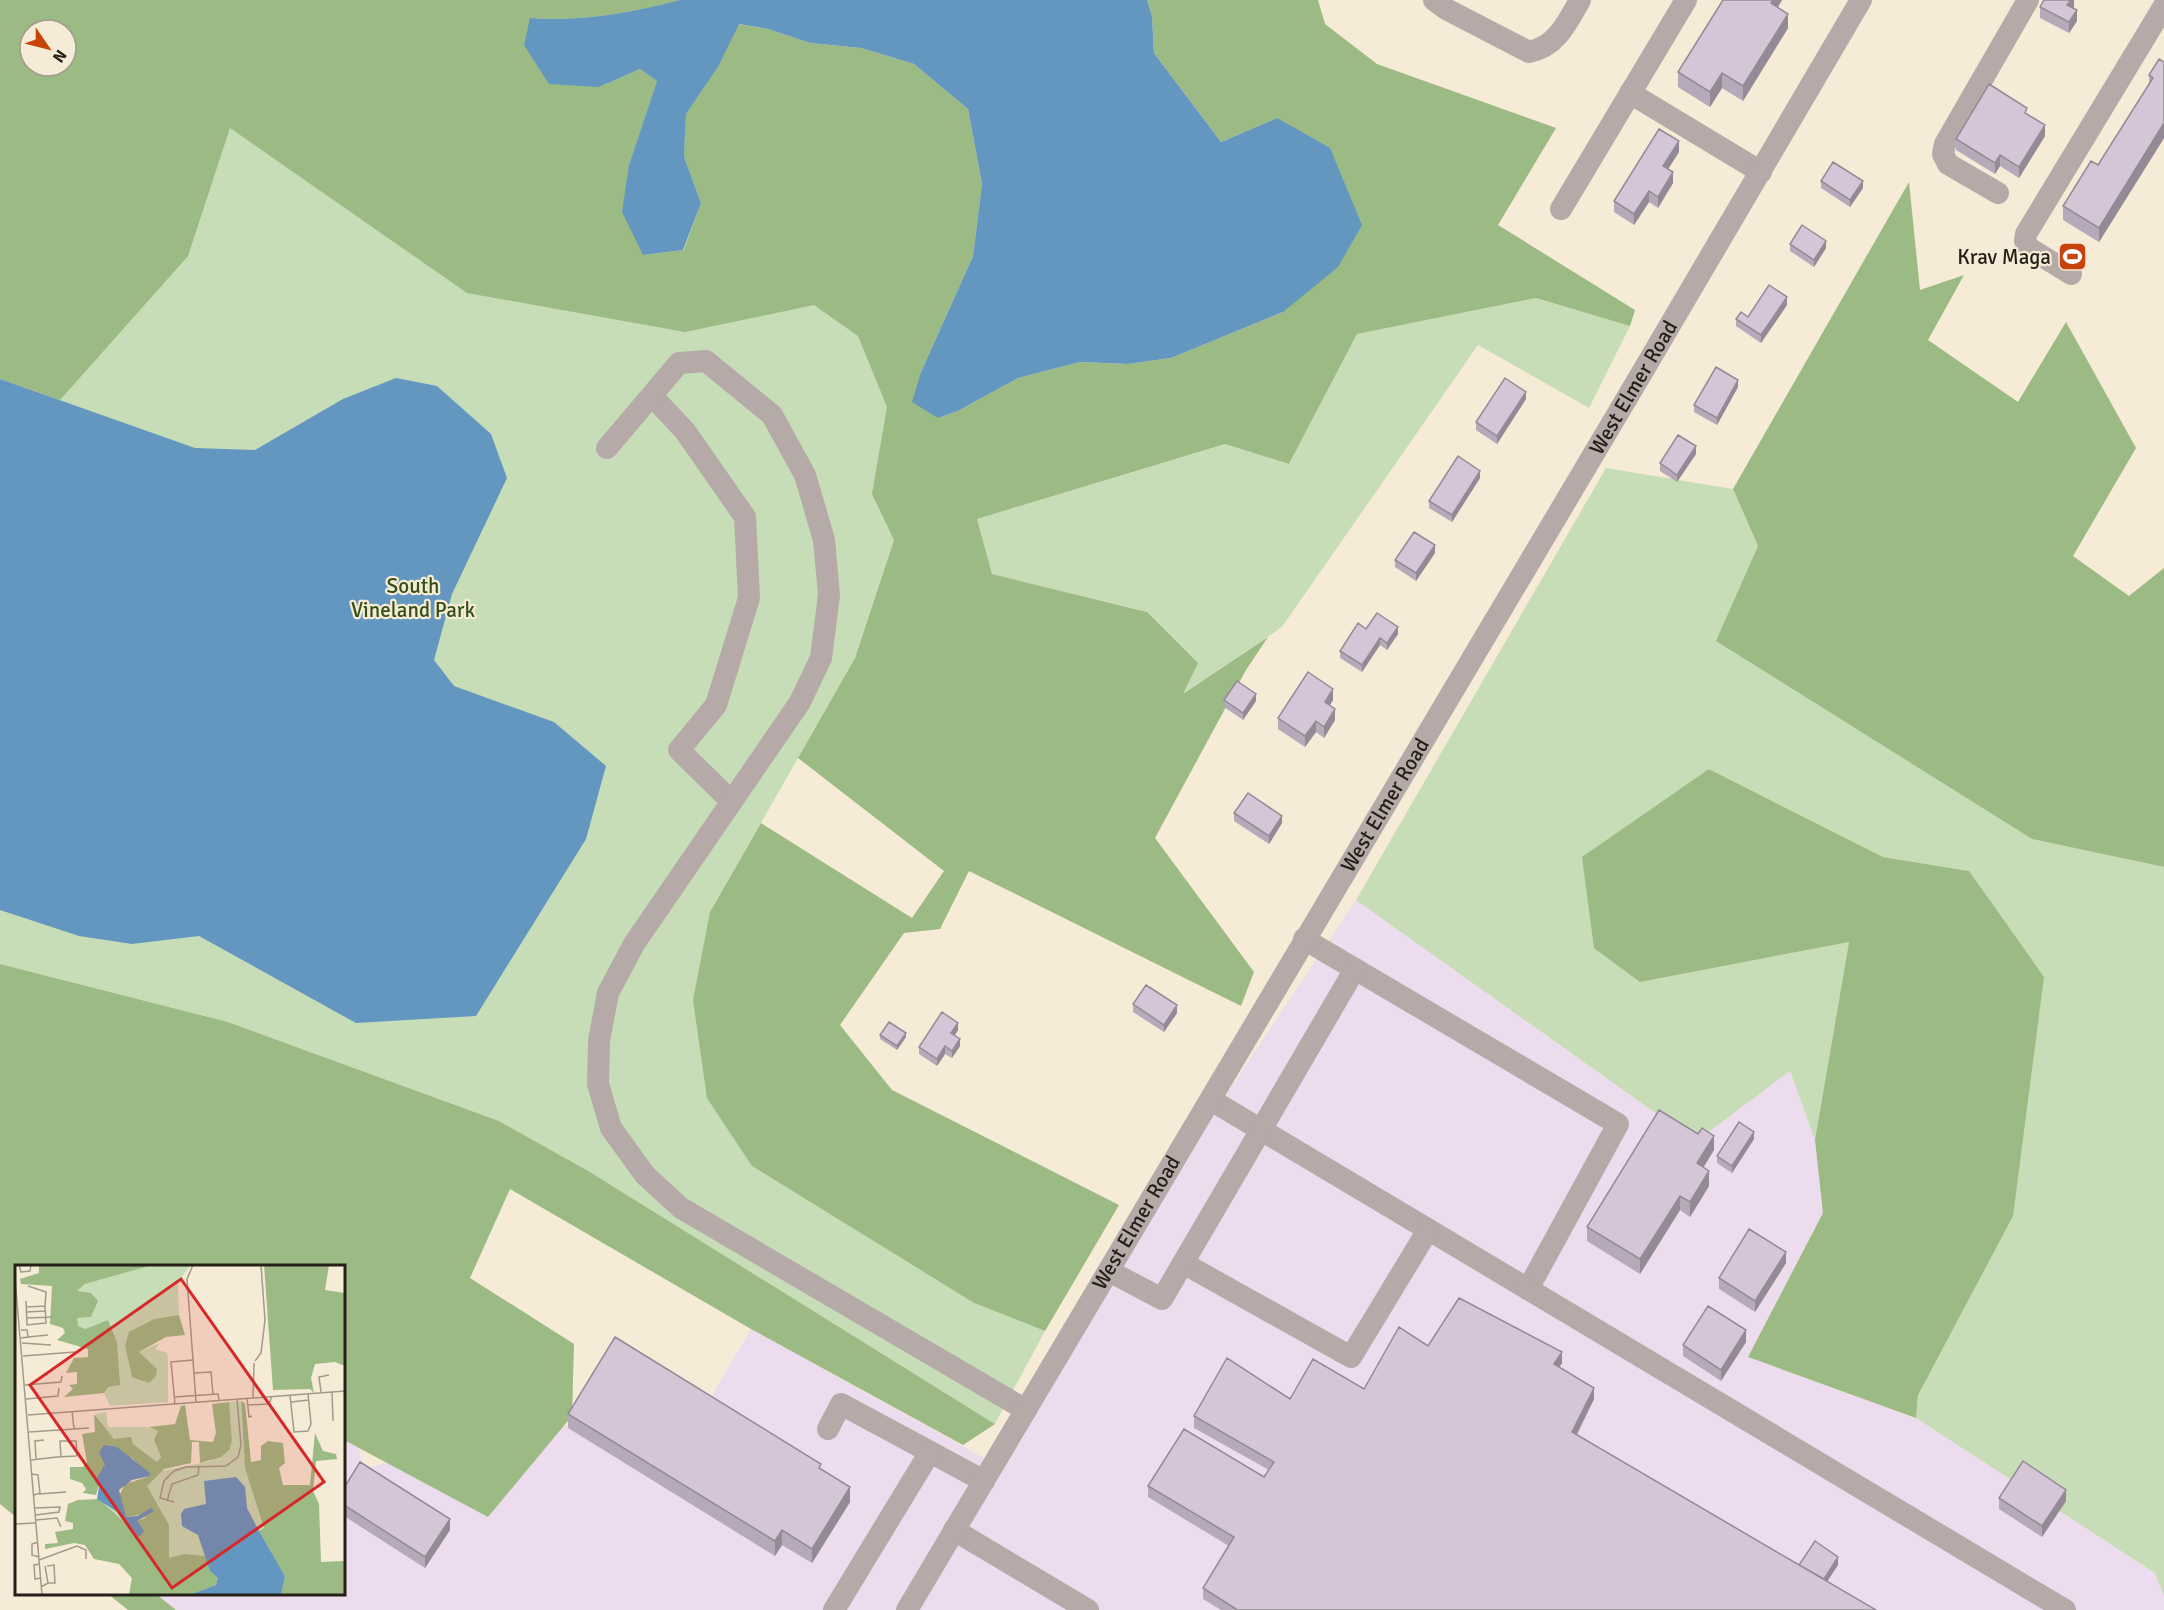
<svg xmlns="http://www.w3.org/2000/svg" width="2164" height="1610" viewBox="0 0 2164 1610" font-family="Signika,sans-serif">
  <rect width="100%" height="100%" fill="#f6ebd6"/>
  <!-- industrial -->
  <path fill="#eddced" d="M 1356,900 L 1668,1122 L 1790,1071 L 1815,1140 L 1823,1213 L 1748,1357 L 1916,1418 L 2155,1573 L 2164,1596 L 2164,1610 L 176,1610 L 156,1594 L 344,1594 L 344,1379 L 363,1468 L 569,1425 L 708,1402 L 751,1329 L 997,1465 L 1144,1218 Z"/>
  <!-- green -->
  <path fill="#c7ddb7" fill-rule="evenodd" d="M 0,0 L 680,0 L 639,11 L 914,64 L 894,540 L 855,658 L 710,912 L 752,1166 L 974,1303 L 1045,1331 L 995,1424 L 590,1172 L 499,1121 L 228,1022 L 0,964 ZM 30,30 L 66,30 L 66,66 L 30,66 Z
    M 1536,298 L 1630,326 L 1589,408 L 1478,345 L 1282,627 L 1182,695 L 1147,612 L 992,574 L 977,519 L 1225,444 L 1289,464 L 1357,334 Z
    M 1606,468 L 1733,489 L 1758,546 L 1717,641 L 2032,839 L 2164,867 L 2164,1596 L 2155,1573 L 1916,1418 L 1969,871 L 1883,857 L 1709,769 L 1640,982 L 1849,942 L 1815,1140 L 1790,1071 L 1703,1136 L 1668,1122 L 1356,900 Z"/>
  <!-- forest -->
  <path fill="#9cba83" fill-rule="evenodd" d="M 0,0 L 680,0 C 630,13 582,22 531,18 L 599,87 L 640,69 L 657,81 L 629,165 L 644,255 L 684,250 L 701,203 L 684,157 L 686,114 L 718,67 L 738,24 L 768,29 L 810,43 L 861,48 L 914,64 L 968,109 L 982,184 L 973,256 L 921,372 L 938,418 L 958,411 L 1018,378 L 1080,362 L 1128,364 L 1171,358 L 1283,312 L 1277,118 L 1221,142 L 1154,53 L 1152,16 L 1147,0 L 1318,0 L 1325,24 L 1377,64 L 1556,128 L 1498,225 L 1635,310 L 1630,326 L 1536,298 L 1357,334 L 1289,464 L 1225,444 L 977,519 L 992,574 L 1147,612 L 1198,663 L 1183,694 L 1268,637 L 1246,670 L 1155,838 L 1254,972 L 1241,1006 L 969,871 L 940,929 L 904,933 L 840,1025 L 892,1090 L 1119,1205 L 1045,1331 L 974,1303 L 752,1166 L 707,1098 L 693,1000 L 710,912 L 761,823 L 912,918 L 944,871 L 798,758 L 855,658 L 894,540 L 872,494 L 887,407 L 858,336 L 814,305 L 685,332 L 467,293 L 230,128 L 188,256 L 60,400 L 0,379 ZM 30,30 L 66,30 L 66,66 L 30,66 Z
    M 1909,182 L 1920,290 L 1964,275 L 1928,340 L 2018,402 L 2066,322 L 2136,448 L 2073,556 L 2129,596 L 2164,568 L 2164,867 L 2032,839 L 1716,641 L 1758,546 L 1733,489 Z
    M 1709,769 L 1883,857 L 1969,871 L 2044,977 L 2013,1216 L 1918,1395 L 1916,1418 L 1748,1357 L 1823,1213 L 1815,1140 L 1849,942 L 1640,982 L 1594,948 L 1582,857 Z
    M 0,964 L 228,1022 L 499,1121 L 590,1172 L 995,1424 L 963,1445 L 751,1329 L 510,1189 L 470,1278 L 574,1344 L 572,1416 L 488,1517 L 344,1440 L 344,1266 L 16,1266 L 16,1517 L 0,1504 Z
    M 108,1594 L 156,1594 L 176,1610 L 128,1610 Z"/>
  <!-- water -->
  <path fill="#6397c0" d="M 680,0 L 1147,0 L 1152,16 L 1154,53 L 1221,142 L 1277,118 L 1330,148 L 1362,225 L 1338,267 L 1283,312 L 1171,358 L 1128,364 L 1080,362 L 1018,378 L 958,411 L 938,418 L 912,402 L 921,372 L 973,256 L 982,184 L 968,109 L 914,64 L 861,48 L 810,43 L 768,29 L 739,24 L 718,67 L 686,114 L 684,157 L 701,203 L 683,250 L 643,255 L 622,212 L 629,165 L 657,81 L 640,69 L 599,87 L 549,84 L 524,45 L 530,18 C 582,22 630,13 680,0 Z
    M 396,378 L 437,386 L 491,434 L 507,478 L 452,594 L 434,660 L 454,686 L 554,722 L 606,766 L 586,839 L 476,1016 L 356,1023 L 199,936 L 132,944 L 79,936 L 0,910 L 0,379 L 195,448 L 255,450 L 343,399 Z"/>
  <g fill="none" stroke-linecap="round" stroke-linejoin="round">
    <!-- minor -->
    <g stroke="#b5aaa8" stroke-width="22">
      <path d="M 1434,0 L 1446,9 L 1529,52 C 1557,46 1567,23 1580,0"/>
      <path d="M 1630,93 L 1761,172"/>
      <path d="M 1998,193 L 1948,164 L 1943,154 L 1945,144 L 2028,0"/>
      <path d="M 1561,209 L 1686,0"/>
      <path d="M 2071,274 L 2029,248 L 2025,241 L 2026,234 L 2164,6"/>
      <path d="M 652,396 L 685,431 L 745,517 L 749,598 L 716,705 L 679,750 L 731,801"/>
      <path d="M 607,448 L 679,363 L 706,361 L 772,415 L 805,475 L 824,540 L 829,595 L 821,658 L 800,702 L 634,944 L 608,993 L 599,1041 L 598,1084 L 611,1128 L 645,1175 L 681,1208 L 1026,1410"/>
      <path d="M 1211,1100 L 1528,1289 L 1618,1124 L 1304,939"/>
      <path d="M 1183,1263 L 1351,1357 L 1428,1230"/>
      <path d="M 1109,1271 L 1162,1299 L 1355,969"/>
      <path d="M 1528,1289 L 2065,1610"/>
      <path d="M 828,1429 L 841,1404 L 984,1481"/>
      <path d="M 954,1530 L 1088,1610"/>
      <path d="M 834,1610 L 930,1452"/>
      <path id="s1" d="M 907,1610 C 1223,1072 1547,539 1861,0"/>
    </g>
  </g>
  <!-- wall -->
  <path fill="#b6a9b9" d="M 1723,0 L 1782,0 L 1778,7 L 1788,28 L 1743,101 L 1722,88 L 1710,107 L 1678,87 L 1678,72 Z
    M 2074,0 L 2073,8 L 2077,21 L 2069,33 L 2040,18 L 2040,7 Z
    M 2164,62 L 2164,138 L 2099,242 L 2063,220 L 2063,206 L 2098,165 L 2149,83 L 2149,75 Z
    M 2027,115 L 2045,136 L 2019,178 L 2000,166 L 1995,174 L 1956,150 L 1956,139 Z
    M 1679,152 L 1668,169 L 1673,183 L 1658,208 L 1649,202 L 1634,225 L 1614,212 L 1614,201 Z
    M 1821,181 L 1863,188 L 1850,207 L 1821,188 Z
    M 1790,244 L 1826,248 L 1814,267 L 1790,251 Z
    M 1787,305 L 1761,343 L 1736,326 L 1736,319 L 1748,317 Z
    M 1738,387 L 1717,425 L 1694,412 L 1694,405 Z
    M 1526,399 L 1497,444 L 1476,430 L 1476,422 Z
    M 1696,454 L 1677,482 L 1660,471 L 1660,463 Z
    M 1480,478 L 1452,522 L 1429,508 L 1429,501 Z
    M 1435,553 L 1416,581 L 1395,567 L 1395,560 Z
    M 1366,629 L 1398,634 L 1387,650 L 1380,645 L 1362,672 L 1340,658 L 1340,651 Z
    M 1224,700 L 1256,701 L 1243,720 L 1224,707 Z
    M 1333,700 L 1330,705 L 1335,720 L 1324,738 L 1316,732 L 1305,747 L 1278,729 L 1278,718 Z
    M 1234,813 L 1282,823 L 1269,844 L 1234,821 Z
    M 1133,1004 L 1177,1013 L 1164,1032 L 1133,1012 Z
    M 958,1030 L 955,1035 L 960,1046 L 952,1058 L 945,1054 L 937,1066 L 919,1054 L 919,1047 Z
    M 880,1035 L 906,1037 L 897,1050 L 880,1039 Z
    M 1754,1139 L 1732,1173 L 1717,1163 L 1717,1156 Z
    M 1714,1150 L 1703,1167 L 1709,1186 L 1690,1217 L 1680,1210 L 1640,1274 L 1587,1241 L 1587,1227 Z
    M 1786,1263 L 1755,1312 L 1719,1289 L 1719,1278 Z
    M 1746,1342 L 1721,1381 L 1683,1356 L 1683,1345 Z
    M 1428,1346 L 1562,1363 L 1559,1367 L 1594,1399 L 1577,1435 L 1799,1565 L 1838,1565 L 1827,1581 L 1876,1610 L 1221,1610 L 1203,1599 L 1203,1588 L 1229,1546 L 1148,1497 L 1148,1486 L 1264,1477 L 1269,1470 L 1194,1428 L 1194,1416 L 1290,1399 L 1364,1389 Z
    M 568,1414 L 821,1470 L 850,1502 L 812,1563 L 782,1545 L 775,1556 L 568,1428 Z
    M 344,1488 L 450,1530 L 425,1568 L 344,1516 Z
    M 1999,1498 L 2066,1501 L 2042,1537 L 1999,1509 Z"/>
  <!-- shaded-wall -->
  <path fill="#948a96" d="M 1773,0 L 1782,0 L 1771,18 L 1771,3 Z
    M 2071,0 L 2074,0 L 2074,7 L 2067,16 L 2067,5 Z
    M 2077,10 L 2077,21 L 2069,33 L 2069,22 Z
    M 1788,14 L 1788,28 L 1743,101 L 1743,86 Z
    M 1722,73 L 1722,88 L 1710,107 L 1710,92 Z
    M 2164,123 L 2164,138 L 2099,242 L 2099,228 Z
    M 2045,125 L 2045,136 L 2019,178 L 2019,167 Z
    M 1679,141 L 1679,152 L 1663,177 L 1663,166 Z
    M 2000,155 L 2000,166 L 1995,174 L 1995,163 Z
    M 1673,172 L 1673,183 L 1658,208 L 1658,197 Z
    M 1863,181 L 1863,188 L 1850,207 L 1850,200 Z
    M 1649,191 L 1649,202 L 1634,225 L 1634,214 Z
    M 1826,241 L 1826,248 L 1814,267 L 1814,260 Z
    M 1787,297 L 1787,305 L 1761,343 L 1761,335 Z
    M 1738,380 L 1738,387 L 1717,425 L 1717,418 Z
    M 1526,392 L 1526,399 L 1497,444 L 1497,436 Z
    M 1696,446 L 1696,454 L 1677,482 L 1677,475 Z
    M 1480,471 L 1480,478 L 1452,522 L 1452,515 Z
    M 1435,545 L 1435,553 L 1416,581 L 1416,573 Z
    M 1398,627 L 1398,634 L 1387,650 L 1387,643 Z
    M 1380,638 L 1380,645 L 1362,672 L 1362,665 Z
    M 1333,689 L 1333,700 L 1325,713 L 1325,702 Z
    M 1256,694 L 1256,701 L 1243,720 L 1243,713 Z
    M 1335,709 L 1335,720 L 1324,738 L 1324,727 Z
    M 1316,721 L 1316,732 L 1305,747 L 1305,736 Z
    M 1282,816 L 1282,823 L 1269,844 L 1269,836 Z
    M 1177,1005 L 1177,1013 L 1164,1032 L 1164,1025 Z
    M 958,1023 L 958,1030 L 951,1041 L 951,1033 Z
    M 906,1033 L 906,1037 L 897,1050 L 897,1046 Z
    M 960,1039 L 960,1046 L 952,1058 L 952,1051 Z
    M 945,1046 L 945,1054 L 937,1066 L 937,1059 Z
    M 1754,1132 L 1754,1139 L 1732,1173 L 1732,1166 Z
    M 1714,1136 L 1714,1150 L 1697,1178 L 1697,1163 Z
    M 1709,1171 L 1709,1186 L 1690,1217 L 1690,1202 Z
    M 1680,1196 L 1680,1210 L 1640,1274 L 1640,1259 Z
    M 1786,1252 L 1786,1263 L 1755,1312 L 1755,1301 Z
    M 1746,1330 L 1746,1342 L 1721,1381 L 1721,1370 Z
    M 1562,1352 L 1562,1363 L 1554,1376 L 1554,1364 Z
    M 1594,1388 L 1594,1399 L 1572,1443 L 1572,1432 Z
    M 850,1487 L 850,1502 L 812,1563 L 812,1549 Z
    M 2066,1490 L 2066,1501 L 2042,1537 L 2042,1526 Z
    M 450,1519 L 450,1530 L 425,1568 L 425,1557 Z
    M 782,1530 L 782,1545 L 775,1556 L 775,1541 Z
    M 1838,1557 L 1838,1565 L 1823,1588 L 1823,1581 Z"/>
  <!-- building -->
  <path fill="#d4c5d7" stroke="#948a96" stroke-width="1.5" d="M 1723,0 L 1773,0 L 1771,3 L 1788,14 L 1743,86 L 1722,73 L 1710,92 L 1678,72 Z
    M 2044,0 L 2071,0 L 2067,5 L 2077,10 L 2069,22 L 2040,7 Z
    M 2159,59 L 2164,62 L 2164,123 L 2099,228 L 2063,206 L 2091,161 L 2098,165 L 2153,78 L 2149,75 Z
    M 1989,84 L 2027,108 L 2025,113 L 2045,125 L 2019,167 L 2000,155 L 1995,163 L 1956,139 Z
    M 1659,129 L 1679,141 L 1663,166 L 1673,172 L 1658,197 L 1649,191 L 1634,214 L 1614,201 Z
    M 1833,162 L 1863,181 L 1850,200 L 1821,181 Z
    M 1802,225 L 1826,241 L 1814,260 L 1790,244 Z
    M 1769,285 L 1787,297 L 1761,335 L 1736,319 L 1741,312 L 1748,317 Z
    M 1716,367 L 1738,380 L 1717,418 L 1694,405 Z
    M 1505,378 L 1526,392 L 1497,436 L 1476,422 Z
    M 1678,435 L 1696,446 L 1677,475 L 1660,463 Z
    M 1458,456 L 1480,471 L 1452,515 L 1429,501 Z
    M 1414,532 L 1435,545 L 1416,573 L 1395,560 Z
    M 1377,613 L 1398,627 L 1387,643 L 1380,638 L 1362,665 L 1340,651 L 1358,623 L 1366,629 Z
    M 1308,672 L 1333,689 L 1325,702 L 1335,709 L 1324,727 L 1316,721 L 1305,736 L 1278,718 Z
    M 1237,681 L 1256,694 L 1243,713 L 1224,700 Z
    M 1248,793 L 1282,816 L 1269,836 L 1234,813 Z
    M 1146,985 L 1177,1005 L 1164,1025 L 1133,1004 Z
    M 942,1012 L 958,1023 L 951,1033 L 960,1039 L 952,1051 L 945,1046 L 937,1059 L 919,1047 Z
    M 889,1022 L 906,1033 L 897,1046 L 880,1035 Z
    M 1659,1110 L 1698,1134 L 1702,1128 L 1714,1136 L 1697,1163 L 1709,1171 L 1690,1202 L 1680,1196 L 1640,1259 L 1587,1227 Z
    M 1739,1122 L 1754,1132 L 1732,1166 L 1717,1156 Z
    M 1749,1229 L 1786,1252 L 1755,1301 L 1719,1278 Z
    M 1459,1298 L 1562,1352 L 1554,1364 L 1594,1388 L 1572,1432 L 1876,1610 L 1236,1610 L 1236,1609 L 1203,1588 L 1234,1537 L 1148,1486 L 1184,1429 L 1264,1477 L 1274,1462 L 1194,1416 L 1227,1358 L 1290,1399 L 1313,1359 L 1364,1389 L 1399,1327 L 1428,1346 Z
    M 1708,1306 L 1746,1330 L 1721,1370 L 1683,1345 Z
    M 615,1337 L 821,1464 L 819,1468 L 850,1487 L 812,1549 L 782,1530 L 775,1541 L 568,1414 Z
    M 2023,1461 L 2066,1490 L 2042,1526 L 1999,1498 Z
    M 360,1462 L 450,1519 L 425,1557 L 344,1505 L 344,1488 Z
    M 1815,1541 L 1838,1557 L 1824,1579 L 1799,1565 Z"/>
  <!-- icons -->
  <defs>
    <symbol id="stadium-square" viewBox="-11 -11 22 22"><rect x="-9" y="-9" width="18" height="18" rx="4" fill="#c8420b" stroke="#f6ebd6"/><path d="M0-5a6.5 5 0 1 0 0 10a6.5 5 0 1 0 0-10ZM-3.5-1.8h7v3.6h-7Z" fill="#fff"/></symbol>
  </defs>
  <g fill-rule="evenodd">
    <use href="#stadium-square" x="2056" y="240" width="33" height="33"/>
  </g>
  <g text-anchor="middle" dominant-baseline="central" stroke-width="4.5" stroke-linejoin="round" paint-order="stroke">
    <!-- poi labels -->
    <g font-size="21" fill="#242018" stroke="#f6ebd6" text-anchor="end">
      <text x="2051" y="257">Krav Maga</text>
    </g>
    <!-- street labels -->
    <g font-size="21" fill="#242018" stroke="#f6ebd6">
      <text stroke="none"><textPath href="#s1" startOffset="1422">West Elmer Road</textPath></text>
      <text stroke="none"><textPath href="#s1" startOffset="936">West Elmer Road</textPath></text>
      <text stroke="none"><textPath href="#s1" startOffset="450">West Elmer Road</textPath></text>
    </g>
    <!-- park labels -->
    <g font-size="21" fill="#334f15" stroke="#f6ebd6">
      <text x="413" y="586">South<tspan x="413" dy="24">Vineland Park</tspan></text>
    </g>
  </g>
  <!-- overview -->
  <g transform="translate(15 1265)">
    <rect width="330" height="330" fill="#f6ebd6"/>
    <path d="M 138,0 L 175,1 L 163,17 L 164,50 L 139,54 L 115,67 L 110,81 L 117,112 L 124,87 L 145,78 L 140,84 L 152,88 L 153,93 L 153,137 L 95,141 L 89,128 L 93,122 L 104,119 L 102,77 L 93,55 L 70,64 L 63,61 L 61,53 L 76,52 L 61,27 L 70,19 ZM 226,136 L 229,191 L 282,330 L 114,330 L 117,314 L 63,235 L 127,249 L 135,208 L 196,196 L 217,176 L 214,137 ZM 91,147 L 93,162 L 132,162 L 145,166 L 139,175 L 146,192 L 142,197 L 118,179 L 99,174 L 84,159 L 81,149 Z" fill="#c7ddb7"/>
    <path d="M 24,0 L 138,0 L 70,19 L 62,26 L 76,28 L 83,36 L 76,52 L 62,53 L 63,61 L 70,64 L 93,55 L 102,77 L 105,120 L 93,122 L 89,128 L 49,132 L 58,124 L 54,120 L 62,119 L 62,107 L 51,108 L 59,93 L 73,92 L 73,84 L 42,75 L 50,68 L 48,63 L 35,59 L 37,21 L 6,19 L 5,14 L 24,8 ZM 249,0 L 314,0 L 310,25 L 330,28 L 330,101 L 320,97 L 300,99 L 296,113 L 299,128 L 295,124 L 258,125 ZM 164,50 L 170,70 L 151,72 L 124,87 L 142,104 L 141,111 L 134,118 L 117,112 L 110,81 L 114,67 L 139,54 ZM 226,136 L 230,138 L 236,197 L 246,195 L 246,181 L 253,176 L 268,178 L 270,198 L 264,203 L 268,220 L 295,220 L 300,168 L 308,186 L 321,189 L 322,194 L 301,196 L 298,226 L 304,239 L 306,297 L 330,296 L 330,330 L 266,330 L 270,311 L 244,266 L 249,263 L 230,203 ZM 214,137 L 217,176 L 214,185 L 206,192 L 185,198 L 184,177 L 177,177 L 176,198 L 149,204 L 132,221 L 154,260 L 154,293 L 169,289 L 191,291 L 195,306 L 203,313 L 201,320 L 174,330 L 114,330 L 117,313 L 104,299 L 79,294 L 70,280 L 59,278 L 30,284 L 30,279 L 43,278 L 40,267 L 58,264 L 58,258 L 50,256 L 53,239 L 63,235 L 84,234 L 122,269 L 122,256 L 131,253 L 127,249 L 111,252 L 103,233 L 110,219 L 135,211 L 117,193 L 90,199 L 81,230 L 68,228 L 71,224 L 67,218 L 55,214 L 55,202 L 68,202 L 72,197 L 67,169 L 80,167 L 79,149 L 99,174 L 116,172 L 118,179 L 142,197 L 146,192 L 139,175 L 143,166 L 134,162 L 160,159 L 166,141 L 170,140 L 175,175 L 198,177 L 201,168 L 197,139 Z" fill="#9cba83"/>
    <path d="M 89,180 L 102,182 L 135,208 L 135,211 L 117,215 L 104,225 L 111,252 L 123,251 L 136,243 L 139,246 L 122,256 L 129,266 L 124,272 L 104,248 L 82,234 L 84,222 L 80,217 L 90,199 L 84,188 ZM 221,212 L 230,222 L 232,243 L 244,266 L 270,311 L 266,330 L 174,330 L 201,320 L 203,313 L 195,306 L 183,270 L 167,261 L 166,249 L 169,244 L 191,239 L 189,216 Z" fill="#6397c0"/>
    <path fill="none" stroke="#a29a8a" stroke-width="1.5" d="M 4,0 L 6,7 L 15,6 L 16,0M 0,14 L 27,330M 13,21 L 31,27 L 30,41M 11,36 L 12,60 L 31,58 L 30,41 L 11,42M 11,47 L 30,46M 12,53 L 37,52M 6,65 L 12,65 L 13,72 L 6,73M 13,72 L 33,70M 7,78 L 36,80M 8,91 L 60,87M 178,95 L 172,14 L 178,0M 240,96 L 246,88 L 250,55 L 246,0M 179,108 L 196,107 L 198,129M 10,120 L 46,117 L 47,111M 306,127 L 304,112 L 314,110M 317,127 L 318,156M 275,130 L 279,167 L 293,166 L 296,159 L 293,128M 159,132 L 203,129 L 204,135M 232,133 L 234,152 L 237,151M 238,133 L 239,98M 11,134 L 43,131 L 44,123M 276,137 L 294,135M 160,139 L 156,97 L 178,95 L 181,137M 233,140 L 254,139 L 257,131M 57,146 L 59,164M 13,150 L 330,126M 14,167 L 74,163M 21,194 L 20,176 L 29,175M 16,195 L 42,192 L 61,191 L 62,190 L 61,176 L 45,176 L 46,192M 17,209 L 23,210 L 25,228 L 19,230M 24,229 L 51,227M 152,236 L 157,219 L 183,210 L 184,202M 159,237 L 145,233 L 149,216 L 159,206 L 171,202 L 211,201 L 223,192 L 226,180 L 222,134M 20,243 L 45,242 L 44,247 L 21,250M 21,255 L 42,253 L 46,262M 0,259 L 20,258M 23,277 L 17,279 L 17,290 L 24,292M 24,295 L 62,281 L 71,285 L 71,294M 25,299 L 19,300 L 20,314 L 26,313M 32,301 L 39,300 L 40,318 L 33,318M 26,322 L 33,318 L 30,301"/>
    <path fill="#d62828" fill-opacity="0.15" stroke="#d62828" stroke-width="3" d="M 166,14 L 309,217 L 157,323 L 15,120 Z"/>
    <rect width="330" height="330" fill="none" stroke="#242018" stroke-width="3"/>
  </g>
  <!-- north arrow -->
  <g transform="translate(48 48) rotate(125)"><circle r="28" fill="#f6ebd6" stroke="#a29a8a" stroke-width="1.5"/>
  <path d="M0-4.5L10 22L0 15L-10 22Z" fill="#c8420b"/>
  <text y="-9" font-size="16" font-weight="bold" text-anchor="middle" fill="#242018">N</text>
  </g>
</svg>
